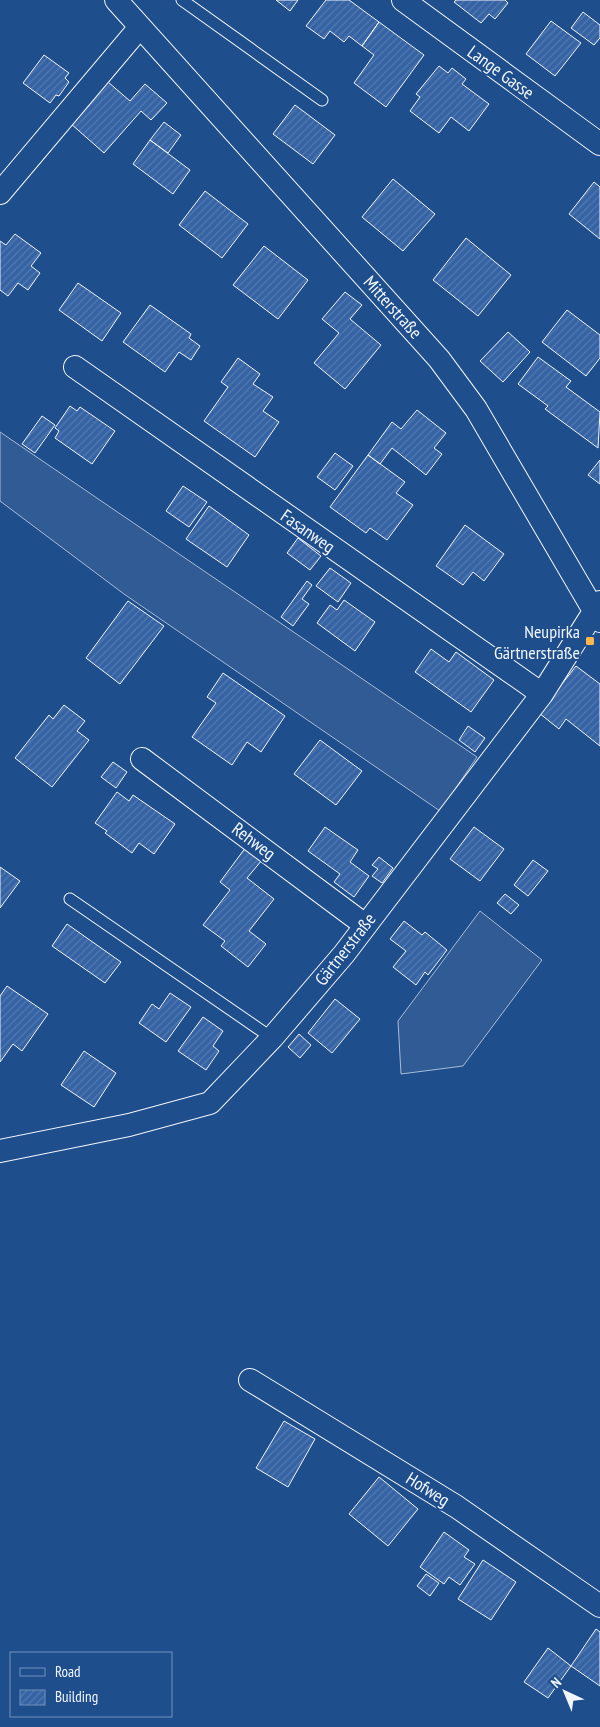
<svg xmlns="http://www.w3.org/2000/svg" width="600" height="1727" viewBox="0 0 600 1727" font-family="'PT Sans Narrow',sans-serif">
  <defs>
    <pattern id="building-hatch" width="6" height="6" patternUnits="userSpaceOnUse" patternTransform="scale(1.25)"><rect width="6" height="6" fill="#3563a3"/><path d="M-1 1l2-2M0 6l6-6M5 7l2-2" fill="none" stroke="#537ab1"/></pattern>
  </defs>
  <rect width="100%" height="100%" fill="#1f4e8c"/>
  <!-- built -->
  <path fill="#305b95" stroke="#a8bbd7" d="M 0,432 L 477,757 L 440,811 L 124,594 L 0,501 Z
    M 480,911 L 542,960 L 463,1066 L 401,1074 L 398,1021 Z"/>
  <!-- building -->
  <path fill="url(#building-hatch)" stroke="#f2f6ff" d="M 276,0 L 298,0 L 290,11 Z
    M 326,0 L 349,0 L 379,22 L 362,46 L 349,36 L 344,42 L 330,31 L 324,39 L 306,26 Z
    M 456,0 L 505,0 L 508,3 L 495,19 L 489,14 L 481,23 L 454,2 Z
    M 583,12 L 600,25 L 600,38 L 594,45 L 571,28 Z
    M 551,21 L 581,43 L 555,76 L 526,54 Z
    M 379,22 L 424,55 L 386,107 L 354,83 L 374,55 L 362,46 Z
    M 44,55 L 69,73 L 65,78 L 69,82 L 59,96 L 56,95 L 50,103 L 23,83 Z
    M 439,66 L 448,73 L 452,68 L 466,79 L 462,84 L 489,104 L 469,131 L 451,117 L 439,133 L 410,111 L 420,97 L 416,94 Z
    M 108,82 L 130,101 L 145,84 L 167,103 L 151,120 L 141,111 L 104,153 L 70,123 Z
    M 295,105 L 335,135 L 313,164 L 273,134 Z
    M 164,122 L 181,135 L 168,153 L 150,140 Z
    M 150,140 L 190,170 L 173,194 L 133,164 Z
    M 393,179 L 435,214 L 403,251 L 362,217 Z
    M 594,182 L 600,187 L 600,239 L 569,214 Z
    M 205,191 L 248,224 L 222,258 L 179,225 Z
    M 15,234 L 41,253 L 31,266 L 40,273 L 28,290 L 18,283 L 8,296 L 0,290 L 0,241 L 6,245 Z
    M 466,238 L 511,275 L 478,316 L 433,280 Z
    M 264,246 L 308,280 L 278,319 L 233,285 Z
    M 78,283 L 121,313 L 102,341 L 59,310 Z
    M 345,292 L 362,305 L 350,319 L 381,345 L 345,389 L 314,363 L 339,333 L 322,319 Z
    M 150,305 L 191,334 L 189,338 L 200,346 L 191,360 L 179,352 L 165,372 L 123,342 Z
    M 567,310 L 600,335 L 600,358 L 586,376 L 542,342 Z
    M 508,332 L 530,352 L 503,382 L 480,361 Z
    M 538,357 L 571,381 L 566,387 L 600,412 L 598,448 L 545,409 L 548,406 L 518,384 Z
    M 238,358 L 260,374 L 253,384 L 273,397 L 263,411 L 279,422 L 255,457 L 204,421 L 228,387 L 221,382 Z
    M 70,406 L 77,411 L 80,407 L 115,431 L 92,464 L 55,438 L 59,431 L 55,428 Z
    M 417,410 L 446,433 L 434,448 L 442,454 L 426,475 L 392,448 L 380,464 L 368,455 L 392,422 L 401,429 Z
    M 42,416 L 55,425 L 35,453 L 22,444 Z
    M 335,453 L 353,466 L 335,490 L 317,477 Z
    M 368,455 L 405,482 L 396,493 L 413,505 L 387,540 L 370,528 L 366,533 L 330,507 Z
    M 600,460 L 600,484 L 588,475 Z
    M 183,486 L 207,502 L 189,527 L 166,511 Z
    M 209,506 L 249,535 L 227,567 L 186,539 Z
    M 465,525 L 504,554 L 484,581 L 473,572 L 463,585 L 436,566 Z
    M 298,538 L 321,556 L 310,570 L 287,553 Z
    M 330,568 L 351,583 L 338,602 L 316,586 Z
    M 307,581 L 312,585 L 302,599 L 309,604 L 293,626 L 281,617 Z
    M 344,600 L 375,622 L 355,651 L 317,623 L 330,605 L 337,610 Z
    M 128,601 L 164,626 L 120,684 L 86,658 Z
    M 431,649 L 449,662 L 456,652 L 494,680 L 471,712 L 415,672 Z
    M 576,666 L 600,684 L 600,746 L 566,719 L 559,729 L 539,713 Z
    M 223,673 L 285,716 L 261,752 L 247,742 L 232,765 L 192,737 L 216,703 L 207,697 Z
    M 64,705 L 85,721 L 77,731 L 89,740 L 52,787 L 15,758 L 49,715 L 53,719 Z
    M 468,726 L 485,738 L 475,752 L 459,740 Z
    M 320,740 L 362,771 L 336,805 L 294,774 Z
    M 113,762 L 127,772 L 116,788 L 101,777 Z
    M 117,792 L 129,801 L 133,795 L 175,824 L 154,854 L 139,843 L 132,853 L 105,833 L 107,831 L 95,823 Z
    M 325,827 L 358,850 L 350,862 L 369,876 L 354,897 L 334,882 L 340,874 L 308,851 Z
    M 474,827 L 504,849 L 480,881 L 450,859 Z
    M 246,847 L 262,860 L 247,878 L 274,899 L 249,931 L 266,944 L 248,967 L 221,946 L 225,941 L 203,925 L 230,890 L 220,882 Z
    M 379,857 L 393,868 L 382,883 L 372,876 L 378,869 L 372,865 Z
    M 533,860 L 548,871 L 528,896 L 514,885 Z
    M 0,867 L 20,881 L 0,908 Z
    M 505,894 L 519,905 L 511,914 L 497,903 Z
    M 404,921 L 422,935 L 425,932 L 447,950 L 428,975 L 425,972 L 416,985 L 393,967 L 406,951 L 390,939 Z
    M 67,924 L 121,962 L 105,983 L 52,946 Z
    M 7,986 L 48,1014 L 22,1051 L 13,1044 L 0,1062 L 0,996 Z
    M 170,993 L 191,1007 L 166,1042 L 139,1023 L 152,1004 L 159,1009 Z
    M 335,999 L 360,1019 L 332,1053 L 308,1033 Z
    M 203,1017 L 223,1031 L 213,1046 L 219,1051 L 206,1070 L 178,1051 Z
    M 299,1034 L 311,1045 L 300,1058 L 288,1047 Z
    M 84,1051 L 116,1073 L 94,1107 L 61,1085 Z
    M 284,1421 L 315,1439 L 288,1487 L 256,1468 Z
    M 379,1477 L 418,1509 L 388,1546 L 349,1514 Z
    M 444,1532 L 469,1550 L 464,1557 L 475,1564 L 460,1585 L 449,1577 L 444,1584 L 420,1567 Z
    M 483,1560 L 516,1582 L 491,1620 L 458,1599 Z
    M 426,1574 L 439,1583 L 430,1596 L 417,1586 Z
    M 596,1629 L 600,1632 L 600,1686 L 571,1666 Z
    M 548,1648 L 571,1666 L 548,1698 L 524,1682 Z"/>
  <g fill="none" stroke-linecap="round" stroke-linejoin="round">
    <defs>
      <path id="lane" d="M 182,0 L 322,100
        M 70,899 L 272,1038"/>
      <path id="street" d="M 116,0 L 439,359 L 476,409 L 600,621
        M 403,0 L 600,144
        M 0,193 L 140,27
        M 75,367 L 542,694
        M 142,759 L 365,925
        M 0,1151 L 129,1125 L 210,1103 L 272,1038 L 344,954 L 542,694 L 600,602
        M 250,1380 L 457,1507 L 600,1606"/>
    </defs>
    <!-- lane casing -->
    <use href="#lane" stroke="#f2f6ff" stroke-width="13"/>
    <!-- street casing -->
    <use href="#street" stroke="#f2f6ff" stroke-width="24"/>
    <!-- lane -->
    <use href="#lane" stroke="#1f4e8c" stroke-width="11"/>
    <!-- street -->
    <use href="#street" stroke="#1f4e8c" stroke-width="22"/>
  </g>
  <!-- markers -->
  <rect fill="#ffb74d" stroke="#1f4e8c" stroke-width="2" x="585" y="636" width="10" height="10" rx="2.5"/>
  <g text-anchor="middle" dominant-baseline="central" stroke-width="4" stroke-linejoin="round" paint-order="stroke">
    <!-- street labels -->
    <g font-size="18" fill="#f2f6ff" stroke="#1f4e8c">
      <text transform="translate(501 72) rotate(36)">Lange Gasse</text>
      <text transform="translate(393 307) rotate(48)">Mitterstraße</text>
      <text transform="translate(308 531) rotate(35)">Fasanweg</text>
      <text transform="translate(254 841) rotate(37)">Rehweg</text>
      <text transform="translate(345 949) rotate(-52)">Gärtnerstraße</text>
      <text transform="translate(428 1489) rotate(32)">Hofweg</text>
    </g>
    <!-- poi labels -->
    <g font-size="18" fill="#f2f6ff" stroke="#1f4e8c" text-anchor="end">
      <text x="580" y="631">Neupirka<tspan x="580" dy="21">Gärtnerstraße</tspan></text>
    </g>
  </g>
  <!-- legend -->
  <rect x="10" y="1652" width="162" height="65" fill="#1f4e8c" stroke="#7391ba"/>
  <rect x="20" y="1668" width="25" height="8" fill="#1f4e8c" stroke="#7391ba"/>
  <text x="55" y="1677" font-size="15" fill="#f2f6ff">Road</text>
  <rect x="20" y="1690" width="25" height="15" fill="url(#building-hatch)" stroke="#7391ba"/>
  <text x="55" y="1702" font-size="15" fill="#f2f6ff">Building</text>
  <!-- north arrow -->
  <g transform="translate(565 1692) rotate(316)" stroke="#1f4e8c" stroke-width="4" paint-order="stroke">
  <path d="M0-4L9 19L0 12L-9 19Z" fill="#f2f6ff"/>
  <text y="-8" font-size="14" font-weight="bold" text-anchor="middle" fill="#f2f6ff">N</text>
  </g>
</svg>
